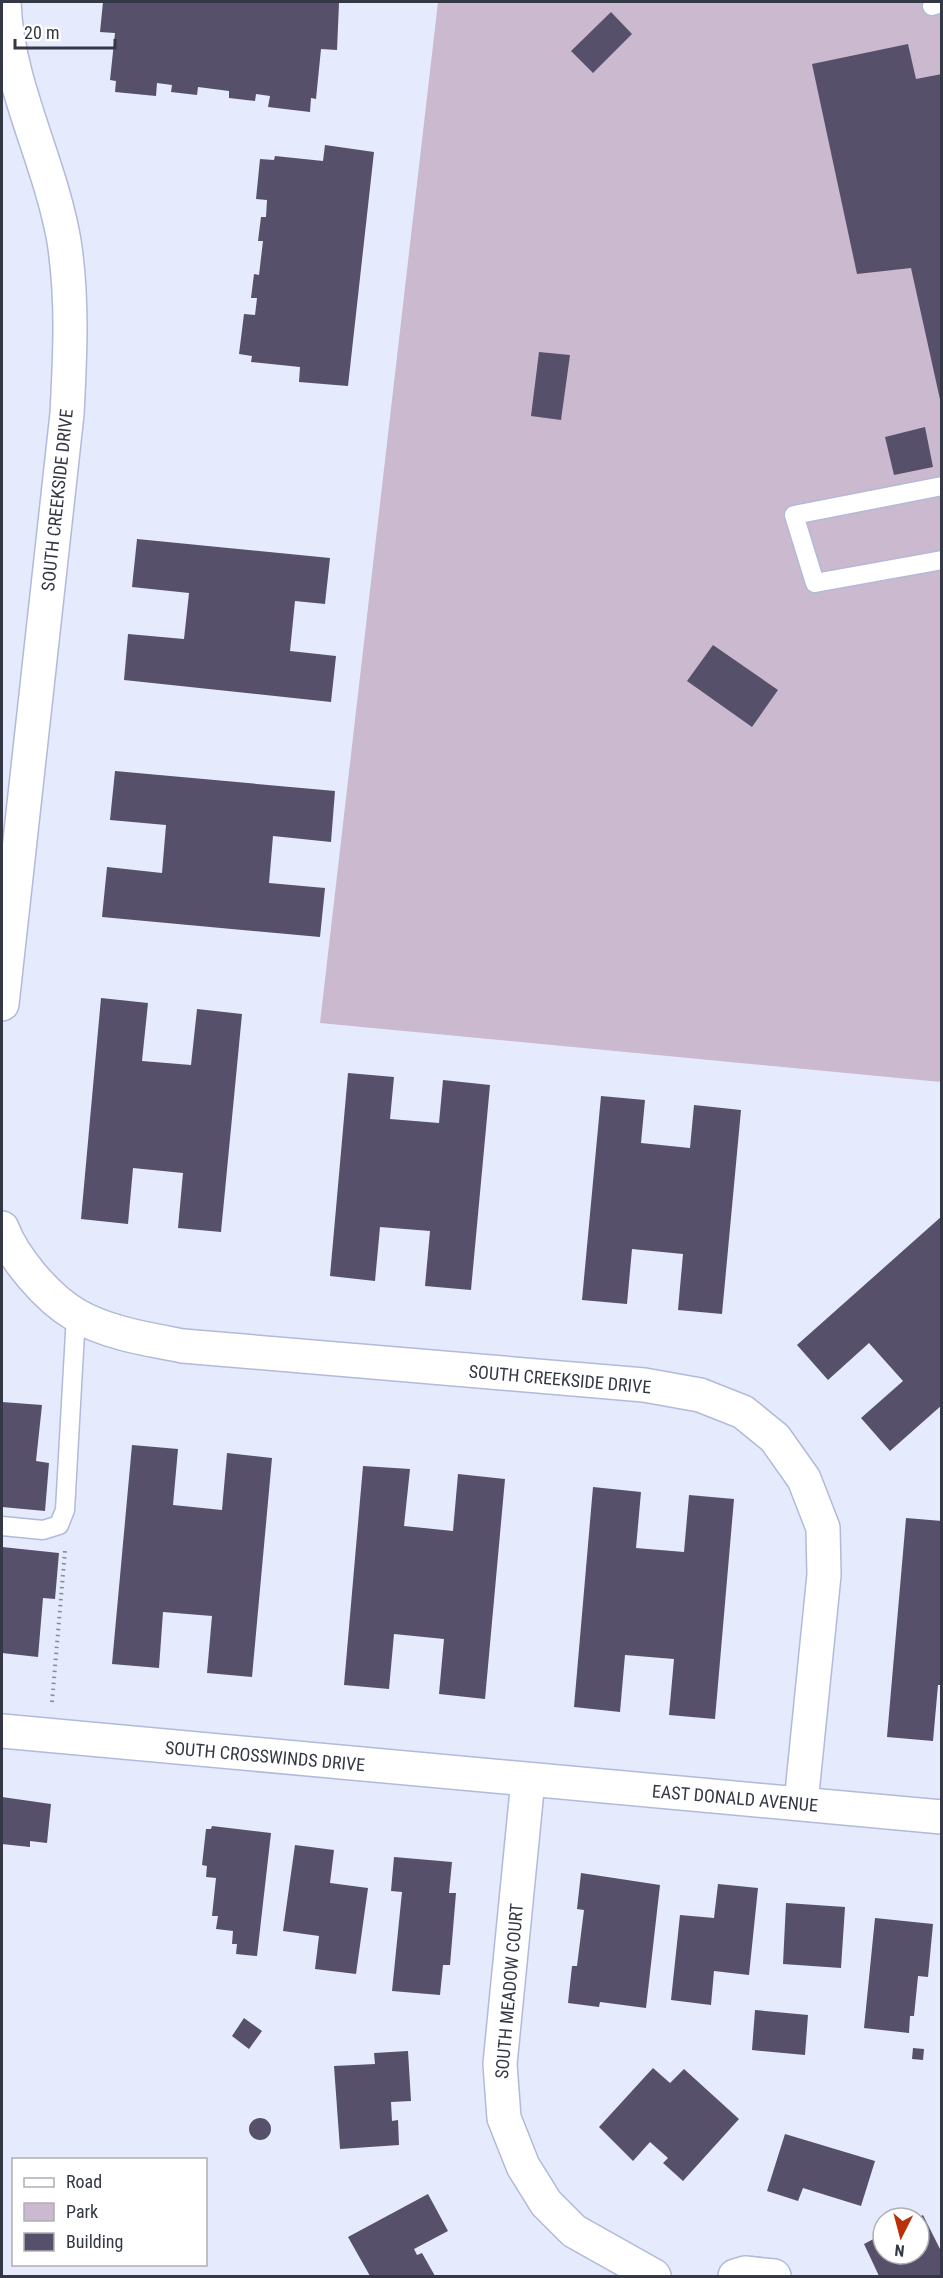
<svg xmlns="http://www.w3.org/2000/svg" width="943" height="2278" viewBox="0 0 943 2278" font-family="'Roboto Condensed',sans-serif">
  <rect width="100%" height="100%" fill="#e5eafd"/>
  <!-- green -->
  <path fill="#cbb9cf" d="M 438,2 L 941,2 L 941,1082 L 320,1023 Z"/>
  <!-- building -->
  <path fill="#57506a" d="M 103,2 L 339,3 L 337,50 L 321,49 L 316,99 L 311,98 L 310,112 L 268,107 L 270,96 L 256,94 L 255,101 L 229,98 L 229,91 L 198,87 L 197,95 L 171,92 L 172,85 L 157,83 L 156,96 L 115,92 L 116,81 L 110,80 L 115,33 L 100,32 Z
    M 611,12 L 632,34 L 593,73 L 571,51 Z
    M 908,44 L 916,79 L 942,74 L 941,404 L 911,268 L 857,274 L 812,64 Z
    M 325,145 L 374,152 L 348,386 L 299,382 L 300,367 L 251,362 L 252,356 L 239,354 L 244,314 L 255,315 L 257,298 L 251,298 L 254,274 L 259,275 L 263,241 L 258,241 L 261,217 L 266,217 L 267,200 L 256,199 L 260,159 L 274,160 L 275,156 L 323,161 Z
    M 539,352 L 570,355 L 561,420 L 531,416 Z
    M 925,427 L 933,467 L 894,475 L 885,437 Z
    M 137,539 L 330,558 L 325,604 L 295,601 L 290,651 L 336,656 L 331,702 L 124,680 L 128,634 L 184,639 L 189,593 L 132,587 Z
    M 713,645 L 778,690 L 752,727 L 687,681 Z
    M 115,771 L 335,791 L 331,842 L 273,836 L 269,883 L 325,888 L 320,937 L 102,917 L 107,867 L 162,873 L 166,825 L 110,820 Z
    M 101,998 L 148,1003 L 142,1061 L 191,1065 L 197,1009 L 242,1014 L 221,1232 L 178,1228 L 183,1173 L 133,1168 L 128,1224 L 81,1219 Z
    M 348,1073 L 394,1077 L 390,1119 L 439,1123 L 443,1080 L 490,1085 L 471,1290 L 425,1286 L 430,1231 L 380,1227 L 375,1281 L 330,1276 Z
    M 601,1096 L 645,1100 L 641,1143 L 690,1148 L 694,1105 L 741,1110 L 722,1314 L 678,1310 L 683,1254 L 632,1249 L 627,1304 L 582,1300 Z
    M 942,1216 L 942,1405 L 890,1451 L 861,1418 L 903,1381 L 869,1343 L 828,1380 L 797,1345 Z
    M 2,1402 L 42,1405 L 36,1461 L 49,1463 L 45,1511 L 2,1507 Z
    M 132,1445 L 178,1449 L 173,1505 L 222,1510 L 227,1453 L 272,1458 L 252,1677 L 207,1673 L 212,1616 L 163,1612 L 159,1668 L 112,1664 Z
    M 363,1466 L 410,1469 L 404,1526 L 453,1531 L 458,1474 L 505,1479 L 485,1699 L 439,1694 L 444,1639 L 394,1634 L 389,1689 L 344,1685 Z
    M 593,1487 L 641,1492 L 636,1548 L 684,1552 L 689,1495 L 734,1499 L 715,1719 L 669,1715 L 674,1659 L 625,1655 L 620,1712 L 574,1707 Z
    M 906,1518 L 942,1521 L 942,1685 L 938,1685 L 933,1741 L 887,1737 Z
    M 2,1547 L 59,1553 L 55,1599 L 43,1598 L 38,1657 L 2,1653 Z
    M 2,1797 L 51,1804 L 47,1843 L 30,1841 L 30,1847 L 2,1844 Z
    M 212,1826 L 271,1833 L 257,1956 L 236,1954 L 237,1944 L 232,1944 L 233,1931 L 216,1929 L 218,1916 L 212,1916 L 216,1878 L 206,1877 L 207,1866 L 202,1865 L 206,1829 L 211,1829 Z
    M 295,1845 L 334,1850 L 330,1883 L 368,1888 L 356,1974 L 315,1969 L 319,1936 L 283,1931 Z
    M 394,1857 L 452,1862 L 449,1893 L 456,1893 L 450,1965 L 443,1965 L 440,1995 L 392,1991 L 402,1892 L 391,1891 Z
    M 581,1873 L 660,1885 L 646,2008 L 600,2002 L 599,2007 L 568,2003 L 572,1966 L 577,1966 L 584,1910 L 577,1909 Z
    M 718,1884 L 758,1888 L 749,1975 L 714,1971 L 711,2005 L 671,2000 L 680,1915 L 714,1918 Z
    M 786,1903 L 845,1907 L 841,1968 L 783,1964 Z
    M 875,1918 L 933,1924 L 928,1977 L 918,1976 L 914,2016 L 910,2016 L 909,2033 L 864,2028 Z
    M 755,2010 L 808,2015 L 805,2055 L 752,2050 Z
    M 244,2018 L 262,2031 L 249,2049 L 232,2036 Z
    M 913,2048 L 924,2049 L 923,2060 L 912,2059 Z
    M 408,2051 L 411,2101 L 391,2102 L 392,2121 L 398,2120 L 399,2145 L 340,2149 L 334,2066 L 375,2064 L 374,2053 Z
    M 653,2068 L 670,2083 L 684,2069 L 739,2119 L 683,2181 L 663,2163 L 668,2158 L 650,2142 L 633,2161 L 599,2127 Z
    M249 2129a11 11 0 1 1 22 0a11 11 0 1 1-22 0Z
    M 785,2134 L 875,2161 L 861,2206 L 803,2188 L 798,2201 L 767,2191 Z
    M 428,2194 L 448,2231 L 414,2249 L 417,2255 L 422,2253 L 435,2276 L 370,2276 L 348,2237 Z
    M 923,2215 L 942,2253 L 942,2276 L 879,2276 L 864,2244 L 883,2234 L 883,2254 L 919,2254 L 919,2217 Z"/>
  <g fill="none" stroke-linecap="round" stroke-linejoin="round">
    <defs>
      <path id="service" d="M 932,6 L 942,3
        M 942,486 L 794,515 L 815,583 L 942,560
        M 2,1526 L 43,1530 L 59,1525 L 65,1510 L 76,1315"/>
      <path id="minor" d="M 2,1004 L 67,414 C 70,356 73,299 64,241 C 50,160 7,85 4,2
        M 2,1228 C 13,1258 47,1298 76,1315 C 107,1333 147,1339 183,1346 L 644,1385 L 700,1395 L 743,1412 L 775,1438 L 804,1479 L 823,1528 L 824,1575 L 801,1803
        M 2,1731 L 942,1817
        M 528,1780 L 500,2064 L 504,2118 L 523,2166 L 546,2203 L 574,2231 L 654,2276
        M 735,2276 L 745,2273 L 774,2276"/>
    </defs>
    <!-- service casing -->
    <use href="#service" stroke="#b1bad8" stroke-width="21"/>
    <!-- minor casing -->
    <use href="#minor" stroke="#b1bad8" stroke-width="36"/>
    <!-- path -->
    <path stroke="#858998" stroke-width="4" stroke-dasharray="1.5 4.5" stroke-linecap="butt" d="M 52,1702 L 65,1551"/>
    <!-- service -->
    <use href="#service" stroke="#fff" stroke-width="18"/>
    <!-- minor -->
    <use href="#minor" stroke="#fff" stroke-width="33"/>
  </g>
  <g text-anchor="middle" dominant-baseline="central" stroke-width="6" stroke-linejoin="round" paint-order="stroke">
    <!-- street labels -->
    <g font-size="18" fill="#343844" stroke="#fff">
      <text transform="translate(57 500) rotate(-84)">SOUTH CREEKSIDE DRIVE</text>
      <text transform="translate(560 1379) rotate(5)">SOUTH CREEKSIDE DRIVE</text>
      <text transform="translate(265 1756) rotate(5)">SOUTH CROSSWINDS DRIVE</text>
      <text transform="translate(735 1798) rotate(5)">EAST DONALD AVENUE</text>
      <text transform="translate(509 1991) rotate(-85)">SOUTH MEADOW COURT</text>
    </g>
  </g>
  <!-- border -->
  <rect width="943" height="2278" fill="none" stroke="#343844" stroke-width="6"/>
  <!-- legend -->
  <rect x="12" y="2158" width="195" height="108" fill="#ffffff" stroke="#aeafb4" stroke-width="1.5"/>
  <rect x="24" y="2178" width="30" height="9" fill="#ffffff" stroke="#aeafb4" stroke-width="1.5"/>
  <text x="66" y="2188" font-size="18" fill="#343844">Road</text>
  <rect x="24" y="2203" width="30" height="18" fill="#cbb9cf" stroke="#aeafb4" stroke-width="1.5"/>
  <text x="66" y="2218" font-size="18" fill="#343844">Park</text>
  <rect x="24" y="2233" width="30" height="18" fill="#57506a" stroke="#aeafb4" stroke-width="1.5"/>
  <text x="66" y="2248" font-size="18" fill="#343844">Building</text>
  <!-- north arrow -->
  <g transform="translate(901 2236) rotate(186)"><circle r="28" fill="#ffffff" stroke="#aeafb4" stroke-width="1.5"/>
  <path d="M0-4.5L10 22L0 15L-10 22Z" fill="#ba3009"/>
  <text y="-9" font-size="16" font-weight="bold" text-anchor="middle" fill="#343844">N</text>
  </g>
  <!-- scale -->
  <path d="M15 39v9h100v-9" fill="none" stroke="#343844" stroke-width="3"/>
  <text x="24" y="39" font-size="18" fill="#343844" stroke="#ffffff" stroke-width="4.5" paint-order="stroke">20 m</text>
</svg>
